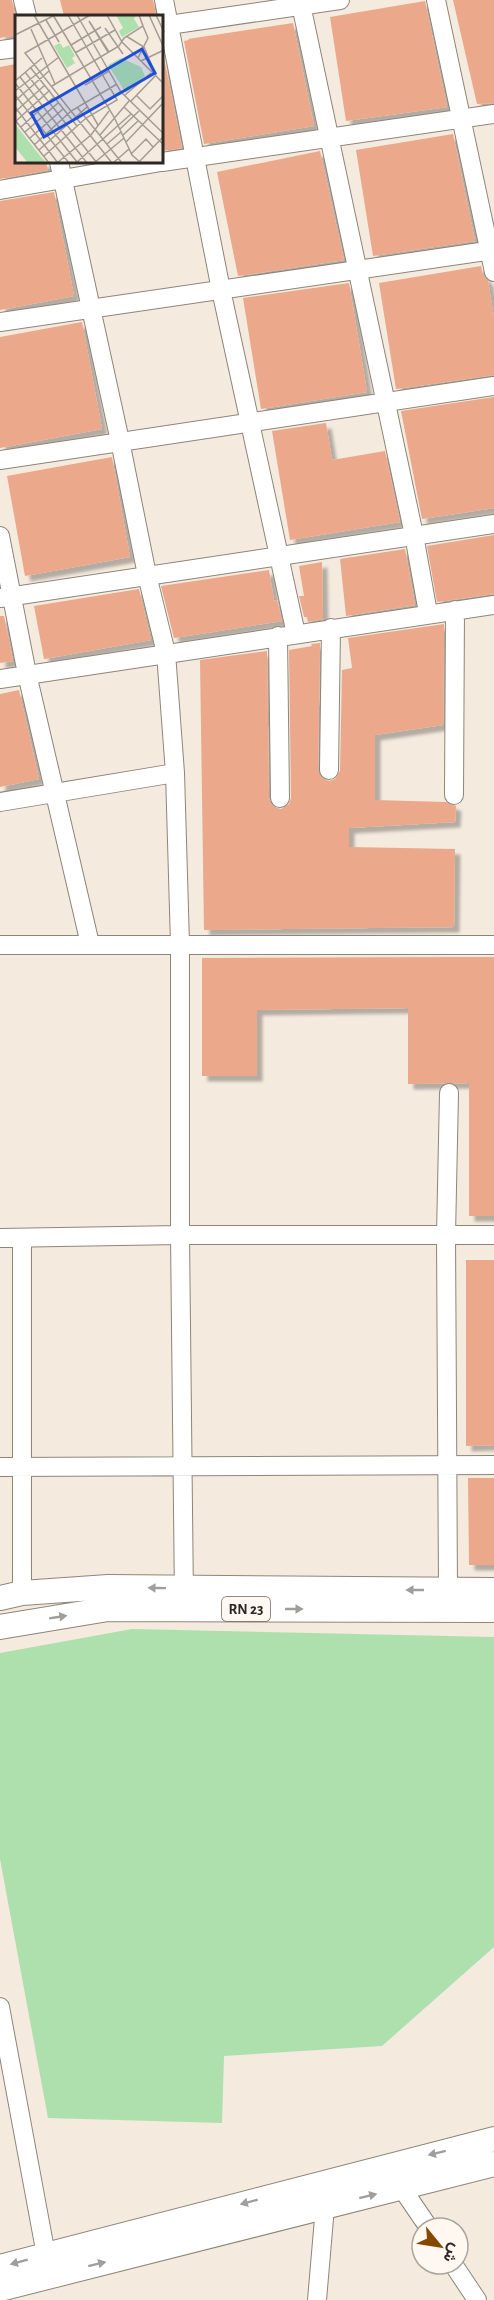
<svg xmlns="http://www.w3.org/2000/svg" width="494" height="2300" viewBox="0 0 494 2300" font-family="'Alegreya Sans',Vazirmatn,sans-serif">
  <defs>
    <filter id="shadow"><feDropShadow dx="5.5" dy="5.5" stdDeviation="1.5" flood-color="#0004"/></filter>
  </defs>
  <rect width="100%" height="100%" fill="#f4eade"/>
  <!-- green -->
  <path fill="#aee0ae" d="M 132,1629 L 494,1637 L 494,1947 L 382,2046 L 224,2056 L 222,2123 L 48,2118 L 0,1859 L 0,1653 Z"/>
  <!-- building -->
  <path fill="#eca88a" filter="url(#shadow)" d="M 0,0 L 12,0 L 16,20 L 16,35 L 0,38 Z
    M 60,0 L 153,0 L 156,15 L 64,16 Z
    M 453,0 L 494,0 L 494,103 L 477,104 Z
    M 425,1 L 447,107 L 346,121 L 330,17 Z
    M 293,23 L 314,126 L 204,144 L 184,41 L 189,40 L 188,39 Z
    M 162,48 L 182,148 L 162,151 Z
    M 16,64 L 16,162 L 46,162 L 48,170 L 0,179 L 0,67 Z
    M 453,134 L 475,241 L 373,256 L 356,150 Z
    M 320,151 L 344,260 L 238,276 L 217,172 Z
    M 54,192 L 74,296 L 0,310 L 0,201 Z
    M 481,266 L 483,275 L 488,281 L 494,318 L 494,375 L 396,389 L 379,283 Z
    M 349,283 L 367,392 L 261,409 L 243,298 Z
    M 82,322 L 102,429 L 0,448 L 0,337 Z
    M 494,397 L 494,508 L 422,519 L 401,411 Z
    M 326,423 L 332,460 L 385,451 L 400,522 L 290,540 L 272,431 Z
    M 112,457 L 130,557 L 25,576 L 7,476 Z
    M 494,535 L 494,594 L 437,602 L 427,546 Z
    M 405,549 L 415,605 L 346,616 L 340,559 Z
    M 322,562 L 323,619 L 308,622 L 307,617 L 304,617 L 299,596 L 304,596 L 299,566 Z
    M 269,570 L 274,601 L 277,600 L 282,621 L 174,638 L 161,586 Z
    M 139,589 L 151,640 L 44,659 L 34,606 Z
    M 0,616 L 4,616 L 13,661 L 0,663 Z
    M 444,624 L 443,725 L 375,735 L 375,800 L 446,802 L 456,806 L 455,822 L 349,828 L 349,847 L 455,849 L 454,927 L 204,930 L 200,660 L 267,651 L 269,798 L 274,807 L 281,809 L 289,804 L 291,798 L 289,650 L 312,646 L 311,644 L 320,643 L 318,770 L 323,779 L 329,781 L 335,779 L 340,771 L 342,670 L 352,668 L 348,638 Z
    M 19,690 L 39,779 L 0,787 L 0,694 Z
    M 461,957 L 494,957 L 494,1216 L 469,1216 L 469,1083 L 408,1084 L 408,1008 L 257,1010 L 257,1076 L 202,1076 L 202,958 Z
    M 466,1260 L 494,1260 L 494,1445 L 466,1446 Z
    M 468,1478 L 494,1478 L 494,1565 L 469,1565 Z"/>
  <g fill="none" stroke-linecap="round" stroke-linejoin="round">
    <defs>
      <path id="minor" d="M 23,0 L 27,16
        M 164,0 L 221,290 L 296,634
        M 300,0 L 414,535 L 428,613
        M 436,0 L 494,272
        M 162,26 L 340,0
        M 0,50 L 16,48
        M 59,162 L 120,441 L 147,575 L 166,653 L 175,773 L 180,944 L 180,1235 L 184,1600
        M 162,162 L 494,114
        M 0,190 L 161,162
        M 0,322 L 494,250
        M 0,460 L 494,386
        M 0,536 L 27,674 L 90,944
        M 0,598 L 494,524
        M 278,636 L 280,798
        M 0,679 L 494,605
        M 329,770 L 331,628
        M 454,795 L 455,610
        M 0,802 L 175,773
        M 0,945 L 494,945
        M 0,1238 L 180,1235 L 494,1235
        M 0,1467 L 494,1465
        M 448,1590 L 446,1235 L 449,1093
        M 22,1593 L 22,1238
        M 0,2007 L 46,2255
        M 398,2178 L 401,2187 L 429,2228
        M 453,2264 L 477,2300
        M 317,2300 L 325,2207 L 324,2197"/>
      <path id="major" d="M 0,1598 L 22,1593 L 108,1587 L 494,1590
        M 0,1627 L 108,1609 L 494,1610
        M 0,2267 L 494,2139
        M 0,2289 L 494,2164"/>
    </defs>
    <!-- minor casing -->
    <use href="#minor" stroke="#8e857a" stroke-width="20"/>
    <!-- major casing -->
    <use href="#major" stroke="#8e857a" stroke-width="26"/>
    <!-- minor -->
    <use href="#minor" stroke="#fff" stroke-width="18"/>
    <!-- major -->
    <use href="#major" stroke="#fff" stroke-width="24"/>
  </g>
  <!-- one-way arrows -->
  <defs><path id="oneway-solid" d="M-6-.8H1V-3.2L6.5 0L1 3.2V.8H-6Z" transform="scale(1.5)"/></defs>
  <g fill="#a09e9c">
    <use href="#oneway-solid" transform="translate(157 1588) rotate(-179)"/>
    <use href="#oneway-solid" transform="translate(415 1590) rotate(-180)"/>
    <use href="#oneway-solid" transform="translate(294 1609)"/>
    <use href="#oneway-solid" transform="translate(58 1617) rotate(-9)"/>
    <use href="#oneway-solid" transform="translate(437 2153) rotate(166)"/>
    <use href="#oneway-solid" transform="translate(368 2196) rotate(-14)"/>
    <use href="#oneway-solid" transform="translate(249 2202) rotate(165)"/>
    <use href="#oneway-solid" transform="translate(19 2262) rotate(165)"/>
    <use href="#oneway-solid" transform="translate(97 2264) rotate(-14)"/>
  </g>
  <g text-anchor="middle" dominant-baseline="central" stroke-width="5" stroke-linejoin="round" paint-order="stroke">
    <!-- shield labels -->
    <rect fill="#fef8f1" stroke="#6b6662" stroke-width="1.5" x="222" y="1597" width="48" height="24" rx="4.5"/>
    <g font-size="15" font-weight="bold" fill="#2c2824">
      <text x="246" y="1609">RN 23</text>
    </g>
  </g>
  <!-- overview -->
  <g transform="translate(15 15)">
    <rect width="148" height="148" fill="#f4eade"/>
    <path d="M 101,0 L 121,0 L 119,4 L 124,12 L 107,22 L 104,16 L 108,13 ZM 45,28 L 48,33 L 54,30 L 60,41 L 57,43 L 60,48 L 52,53 L 39,31 ZM 106,43 L 126,52 L 130,61 L 111,78 L 93,50 ZM 0,109 L 26,142 L 32,148 L 13,148 L 0,132 Z" fill="#aee0ae"/>
    <path fill="none" stroke="#a49c94" stroke-width="1.5" d="M 19,0 L 83,110M 38,0 L 99,102 L 117,140 L 126,148M 62,0 L 106,77 L 149,119M 75,0 L 10,38 L 97,148M 92,0 L 107,27 L 149,69M 134,0 L 149,33M 141,0 L 149,17M 31,5 L 44,27M 90,13 L 108,39M 16,14 L 40,69M 0,20 L 38,1M 111,21 L 129,32 L 141,60 L 116,86M 56,30 L 86,12M 93,37 L 74,6 L 94,37M 60,38 L 100,15M 123,43 L 133,23 L 128,11M 126,46 L 149,35M 15,52 L 62,111M 10,57 L 82,148M 5,62 L 72,148M 0,66 L 27,43M 0,68 L 62,147M 70,70 L 94,56M 37,71 L 104,31 L 109,23 L 128,11 L 124,0M 0,76 L 44,42M 0,80 L 54,148M 110,80 L 136,58M 121,80 L 135,94 L 149,80M 0,86 L 34,56M 89,87 L 105,77M 0,92 L 43,148M 62,92 L 107,148M 109,92 L 149,130M 0,97 L 30,70M 0,105 L 34,148M 1,106 L 35,75M 6,112 L 39,82M 105,114 L 124,96M 10,117 L 43,88M 85,120 L 114,86M 108,120 L 123,106M 15,123 L 48,94M 111,127 L 149,87M 92,129 L 106,117M 19,130 L 56,96 L 102,69M 24,135 L 72,92M 116,139 L 131,124 L 138,132M 29,141 L 71,103 L 102,85 L 53,0M 62,147 L 116,99M 124,147 L 149,121M 42,148 L 76,120 L 94,96M 79,148 L 109,123M 98,148 L 114,134"/>
    <path fill="#1d4ed8" fill-opacity="0.15" stroke="#1d4ed8" stroke-width="3" d="M 127,34 L 140,58 L 29,122 L 16,98 Z"/>
    <rect width="148" height="148" fill="none" stroke="#2c2824" stroke-width="3"/>
  </g>
  <!-- north arrow -->
  <g transform="translate(440 2246) rotate(120)"><circle r="28" fill="#fef8f1" stroke="#aaa59f" stroke-width="1.5"/>
  <path d="M0-4.5L10 22L0 15L-10 22Z" fill="#834900"/>
  <text y="-9" font-size="16" font-weight="bold" text-anchor="middle" fill="#2c2824">ش</text>
  </g>
</svg>
